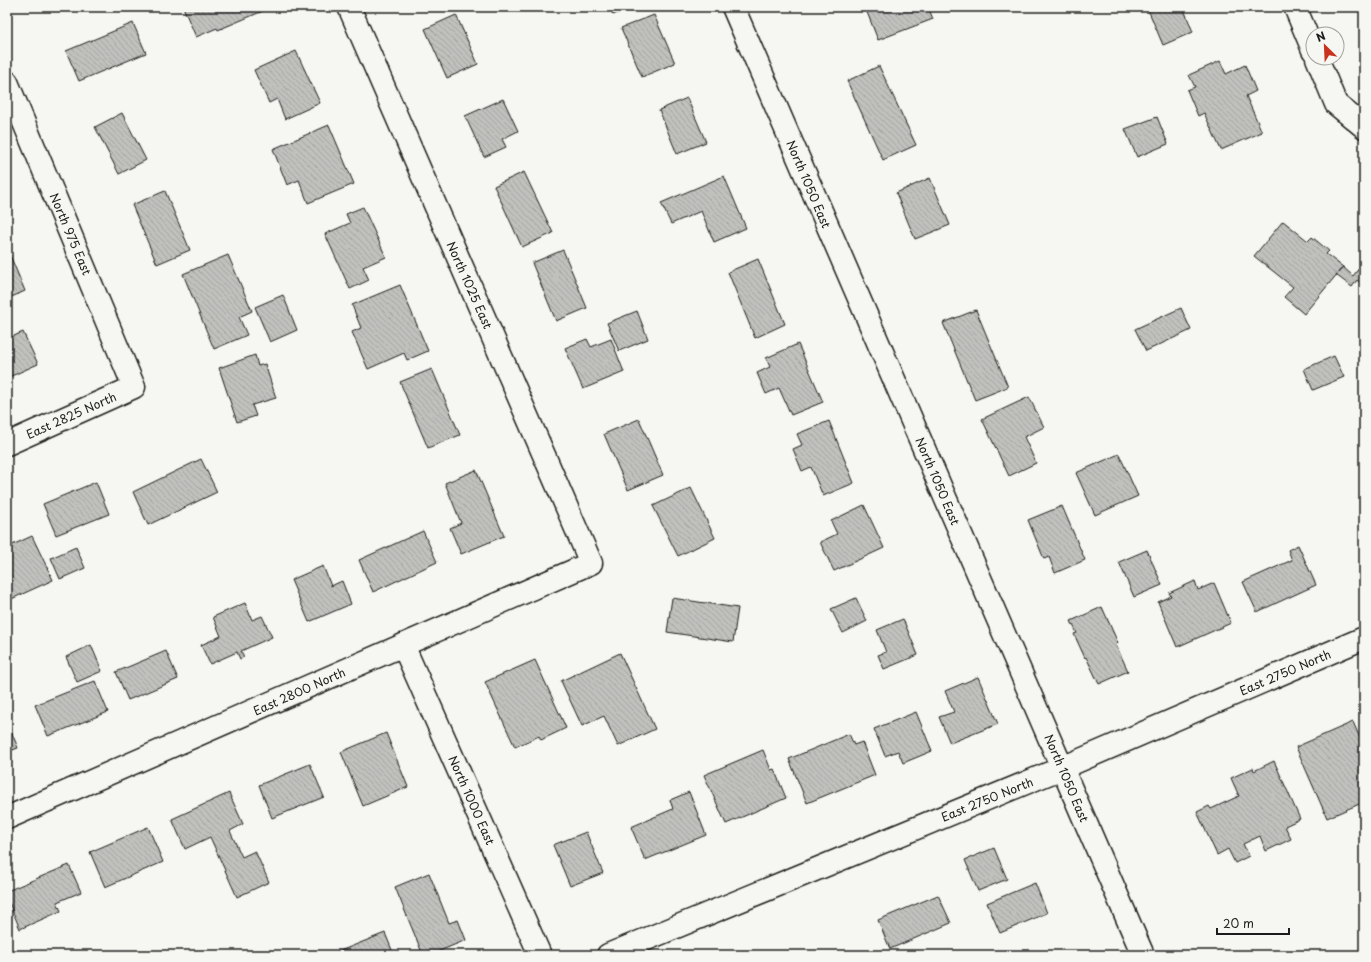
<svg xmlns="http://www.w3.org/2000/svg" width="1371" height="962" viewBox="0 0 1371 962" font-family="'Playpen Sans',sans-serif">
  <defs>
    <pattern id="building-back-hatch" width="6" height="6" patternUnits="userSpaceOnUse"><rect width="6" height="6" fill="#c0c0bd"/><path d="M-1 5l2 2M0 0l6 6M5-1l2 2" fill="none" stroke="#a4a4a2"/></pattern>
  </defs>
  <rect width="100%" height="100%" fill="#f6f6f2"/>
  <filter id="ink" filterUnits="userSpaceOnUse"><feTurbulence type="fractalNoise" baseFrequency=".025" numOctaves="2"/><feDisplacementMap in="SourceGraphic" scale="8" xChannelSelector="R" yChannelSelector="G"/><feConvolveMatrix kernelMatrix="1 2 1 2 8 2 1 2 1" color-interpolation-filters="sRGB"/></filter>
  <g filter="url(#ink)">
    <!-- building -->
    <path fill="url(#building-back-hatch)" stroke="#1c1c1c" d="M 183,7 L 269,7 L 270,8 L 218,30 L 217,28 L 196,37 Z
      M 609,7 L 631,7 L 613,15 Z
      M 865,7 L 928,7 L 933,19 L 878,40 Z
      M 1147,7 L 1183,7 L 1193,32 L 1163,45 Z
      M 456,15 L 478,64 L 447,78 L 425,29 Z
      M 654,15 L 675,63 L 642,77 L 621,28 Z
      M 133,23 L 146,53 L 79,81 L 66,51 Z
      M 296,51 L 320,103 L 285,119 L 277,99 L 269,103 L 254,70 Z
      M 1220,61 L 1226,74 L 1245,65 L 1256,91 L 1246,96 L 1262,132 L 1221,150 L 1204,113 L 1198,116 L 1187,90 L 1195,87 L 1189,75 Z
      M 879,66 L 916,145 L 883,160 L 847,81 Z
      M 687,98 L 706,142 L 677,154 L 659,110 Z
      M 503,99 L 518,131 L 502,139 L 506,147 L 484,157 L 465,116 Z
      M 122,113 L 146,160 L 119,174 L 95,127 Z
      M 1157,117 L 1168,144 L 1137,157 L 1125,129 Z
      M 329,125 L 354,184 L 308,203 L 299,180 L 287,185 L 273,149 Z
      M 524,172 L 553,233 L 522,247 L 494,186 Z
      M 724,176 L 746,228 L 714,242 L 701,211 L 671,224 L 661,203 Z
      M 930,178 L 950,225 L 915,239 L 896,193 Z
      M 165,191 L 190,250 L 157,264 L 132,205 Z
      M 363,207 L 386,257 L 363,267 L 369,280 L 350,289 L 325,234 L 350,223 L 346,214 Z
      M 1283,221 L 1308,241 L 1312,237 L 1329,251 L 1326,254 L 1343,267 L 1304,314 L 1284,297 L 1293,287 L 1254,256 Z
      M 7,248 L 25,291 L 7,299 Z
      M 563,250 L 587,308 L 556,321 L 532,263 Z
      M 228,255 L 252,311 L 239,317 L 247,335 L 214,349 L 183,274 Z
      M 758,259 L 785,324 L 755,338 L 728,272 Z
      M 1364,262 L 1364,286 L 1357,280 L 1352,287 L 1336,275 L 1343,267 L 1353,276 Z
      M 400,285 L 428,351 L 407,360 L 404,353 L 368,369 L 352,332 L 361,328 L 352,305 Z
      M 283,295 L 297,330 L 270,342 L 255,307 Z
      M 1181,308 L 1191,330 L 1146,351 L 1135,329 Z
      M 976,310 L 1008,387 L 975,400 L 943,323 Z
      M 637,311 L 648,339 L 619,351 L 607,323 Z
      M 23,332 L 38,364 L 7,378 L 7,339 Z
      M 587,339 L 591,347 L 611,339 L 624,372 L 583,389 L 565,348 Z
      M 798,344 L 823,402 L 791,415 L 779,388 L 766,394 L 757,373 L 770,367 L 766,358 Z
      M 255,355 L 258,366 L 265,364 L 276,398 L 252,405 L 256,416 L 237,422 L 219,368 Z
      M 1334,356 L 1344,377 L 1313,390 L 1304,369 Z
      M 432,369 L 460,435 L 428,448 L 400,382 Z
      M 1029,397 L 1044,427 L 1024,437 L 1036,463 L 1009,476 L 982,419 Z
      M 639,419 L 663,475 L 628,490 L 604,434 Z
      M 829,421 L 854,483 L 823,496 L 811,467 L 802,471 L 793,449 L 802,445 L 797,434 Z
      M 1119,454 L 1138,496 L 1095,515 L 1076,473 Z
      M 201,459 L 217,492 L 148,525 L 133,492 Z
      M 476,470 L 504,536 L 461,554 L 450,528 L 461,523 L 445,483 Z
      M 96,482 L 109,514 L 56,535 L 43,504 Z
      M 691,488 L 715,538 L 678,556 L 653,506 Z
      M 864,505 L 884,548 L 834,571 L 820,542 L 837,534 L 831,521 Z
      M 1062,506 L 1085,560 L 1055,573 L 1049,557 L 1044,559 L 1028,520 Z
      M 423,531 L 437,562 L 373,592 L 359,560 Z
      M 32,536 L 53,580 L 7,601 L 7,546 L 8,547 Z
      M 1298,545 L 1316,585 L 1257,612 L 1243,582 L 1292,560 L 1288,550 Z
      M 76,547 L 85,568 L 60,579 L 51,558 Z
      M 1147,550 L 1162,585 L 1134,597 L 1119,562 Z
      M 323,566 L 331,586 L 342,581 L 351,604 L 309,622 L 291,580 Z
      M 1195,581 L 1198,590 L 1214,583 L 1231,623 L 1177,647 L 1158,602 L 1171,596 L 1169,593 Z
      M 672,598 L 738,608 L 733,642 L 667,632 Z
      M 856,598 L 867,621 L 843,633 L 831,609 Z
      M 245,603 L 252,620 L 262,616 L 272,637 L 241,651 L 244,657 L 240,659 L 237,652 L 210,664 L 201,645 L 221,636 L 213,617 Z
      M 1102,607 L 1118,643 L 1116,645 L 1128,671 L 1099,684 L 1086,657 L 1085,658 L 1074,634 L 1077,633 L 1071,621 Z
      M 903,619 L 918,655 L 884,669 L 878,655 L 886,652 L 877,630 Z
      M 91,645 L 102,671 L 77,682 L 66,657 Z
      M 166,651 L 178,679 L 128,700 L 116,672 Z
      M 620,653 L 655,729 L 618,746 L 604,716 L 582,726 L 561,681 Z
      M 535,660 L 566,728 L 541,740 L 539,736 L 515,747 L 485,682 Z
      M 978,677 L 998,724 L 950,743 L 939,717 L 954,712 L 945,691 Z
      M 95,681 L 108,712 L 48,736 L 35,705 Z
      M 916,712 L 932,751 L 903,763 L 898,751 L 885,756 L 874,729 Z
      M 7,721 L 18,748 L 7,752 Z
      M 1353,722 L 1364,747 L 1364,802 L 1327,818 L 1296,747 Z
      M 386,733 L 408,787 L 363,806 L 341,752 Z
      M 849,734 L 854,745 L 862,742 L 875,775 L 807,803 L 789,759 Z
      M 763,750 L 771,770 L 774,769 L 786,798 L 726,824 L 704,775 Z
      M 1274,761 L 1300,819 L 1285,826 L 1291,839 L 1266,851 L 1260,836 L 1243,844 L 1249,856 L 1235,863 L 1228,849 L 1217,855 L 1197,812 L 1209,806 L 1211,809 L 1239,796 L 1231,778 L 1253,768 L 1254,771 Z
      M 310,764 L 324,797 L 272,818 L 259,785 Z
      M 689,792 L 706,835 L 645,860 L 631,827 L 673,809 L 670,800 Z
      M 229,793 L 243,824 L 230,831 L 242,857 L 255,851 L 269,882 L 237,897 L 210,837 L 185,849 L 172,819 Z
      M 148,827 L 163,862 L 105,887 L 90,852 Z
      M 586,832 L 603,873 L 570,886 L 553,845 Z
      M 994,848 L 1007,879 L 978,891 L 965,860 Z
      M 69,865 L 81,892 L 57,902 L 61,911 L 20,929 L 7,898 L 7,891 Z
      M 429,873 L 449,923 L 458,920 L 466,940 L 430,955 L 423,955 L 395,887 Z
      M 1035,883 L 1047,913 L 1000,933 L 987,903 Z
      M 938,895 L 951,923 L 890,949 L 878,920 Z
      M 385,933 L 394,955 L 330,955 Z"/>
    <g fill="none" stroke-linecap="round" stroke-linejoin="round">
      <defs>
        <path id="street" d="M 1295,7 L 1313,50
          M 1317,58 L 1336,104 L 1364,127
          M 7,82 L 134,387 L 7,444
          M 403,645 L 540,955
          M 7,818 L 591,563 L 349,7
          M 608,955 L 1062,768 L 1364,638"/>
        <path id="secondary" d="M 733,7 L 1143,955"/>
      </defs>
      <!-- street casing -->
      <use href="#street" stroke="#1c1c1c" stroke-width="25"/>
      <!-- secondary casing -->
      <use href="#secondary" stroke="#1c1c1c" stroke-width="25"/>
      <!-- street -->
      <use href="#street" stroke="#f6f6f2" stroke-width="22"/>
      <!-- secondary -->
      <use href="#secondary" stroke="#f6f6f2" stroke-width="22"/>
    </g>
  </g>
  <g text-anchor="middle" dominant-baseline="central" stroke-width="3" stroke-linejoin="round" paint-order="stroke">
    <!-- street labels -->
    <g font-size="12" fill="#1c1c1c" stroke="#f6f6f2">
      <text transform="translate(809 184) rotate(67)">North 1050 East</text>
      <text transform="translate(71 234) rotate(67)">North 975 East</text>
      <text transform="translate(470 285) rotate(66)">North 1025 East</text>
      <text transform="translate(71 415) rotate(-24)">East 2825 North</text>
      <text transform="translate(938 481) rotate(67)">North 1050 East</text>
      <text transform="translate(1285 672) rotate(-23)">East 2750 North</text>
      <text transform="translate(299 691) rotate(-24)">East 2800 North</text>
      <text transform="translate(1067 778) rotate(67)">North 1050 East</text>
      <text transform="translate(987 799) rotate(-22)">East 2750 North</text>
      <text transform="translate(472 800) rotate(66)">North 1000 East</text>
    </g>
  </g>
  <!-- margin -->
  <rect width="1371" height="962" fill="none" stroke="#f6f6f2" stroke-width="24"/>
  <rect x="12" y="12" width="1347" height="938" fill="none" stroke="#1c1c1c" stroke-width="1.5" filter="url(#ink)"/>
  <!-- north arrow -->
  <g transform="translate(1325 46) rotate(336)"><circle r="19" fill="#f6f6f2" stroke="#9f9f9c"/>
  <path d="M0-3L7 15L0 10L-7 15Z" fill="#c8321e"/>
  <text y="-6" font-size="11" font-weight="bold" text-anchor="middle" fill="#1c1c1c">N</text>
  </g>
  <!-- scale -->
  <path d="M1217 928v6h72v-6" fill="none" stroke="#1c1c1c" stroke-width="2"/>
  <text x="1223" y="928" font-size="12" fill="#1c1c1c" stroke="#f6f6f2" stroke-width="3" paint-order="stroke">20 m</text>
</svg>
